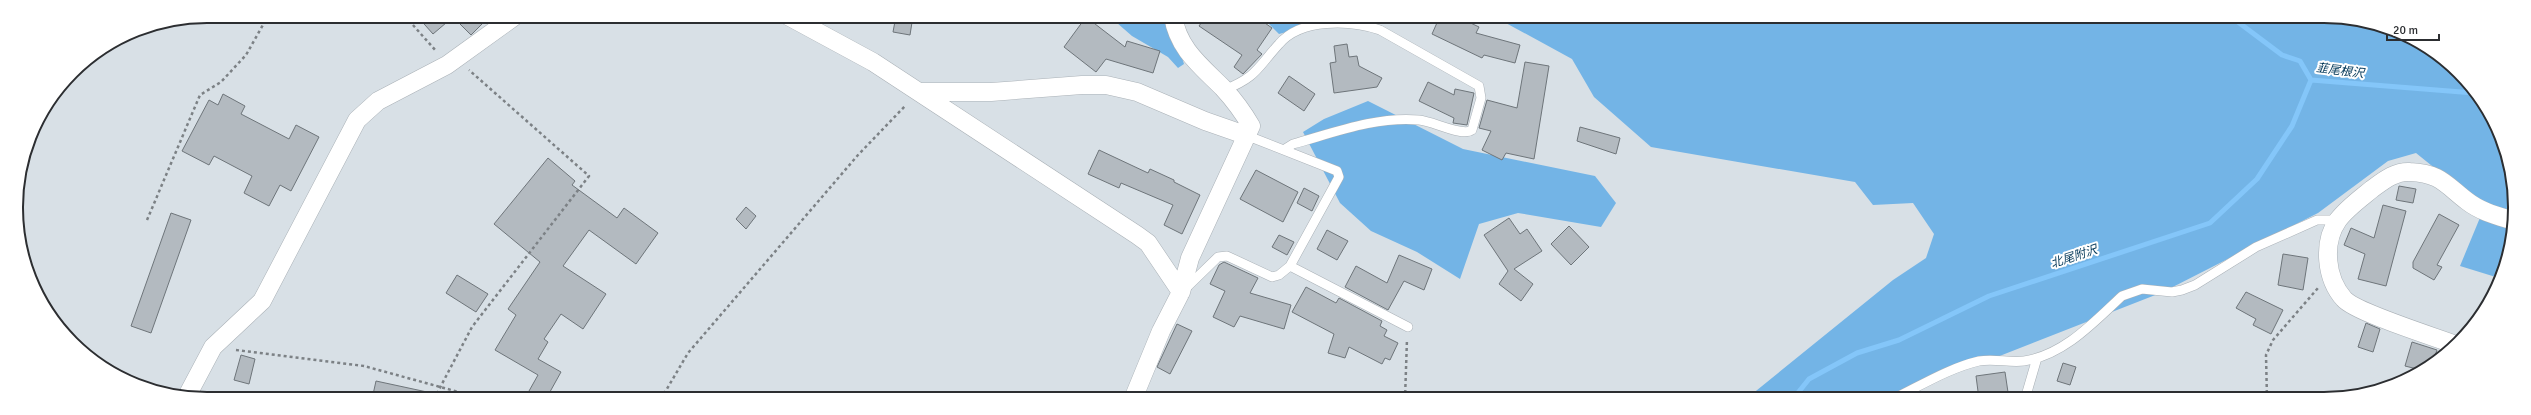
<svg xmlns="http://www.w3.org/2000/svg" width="2531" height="415" viewBox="0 0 2531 415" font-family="Signika,'Noto Sans JP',sans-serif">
  <rect width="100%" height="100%" fill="#d8e0e6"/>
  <!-- forest -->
  <path fill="#73b4e6" d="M 1109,16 L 1169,16 L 1184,64 L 1178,68 L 1168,57 L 1132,36 Z
    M 1261,16 L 1347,16 L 1279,34 Z
    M 1493,16 L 2336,16 L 2408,36 L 2468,81 L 2505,146 L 2515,220 L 2499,278 L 2460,266 L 2484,208 L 2416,153 L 2388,161 L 2318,213 L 2163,292 L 1890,399 L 1746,399 L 1893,280 L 1926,258 L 1934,234 L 1913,203 L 1873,205 L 1855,182 L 1651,147 L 1594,97 L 1572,59 Z
    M 1368,101 L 1463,149 L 1595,176 L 1616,203 L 1601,227 L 1518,213 L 1479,224 L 1460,279 L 1417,252 L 1371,231 L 1340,203 L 1303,132 L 1324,119 Z"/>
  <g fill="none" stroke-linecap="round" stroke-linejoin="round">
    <!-- stream -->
    <path stroke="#84c6f9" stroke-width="5" d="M 2227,16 L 2234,19 L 2282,55 L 2300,61 L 2311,80
      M 2311,80 L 2474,93
      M 1793,399 L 1809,379 L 1857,353 L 1899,340 L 1989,296 L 2210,223 L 2257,179 L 2292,126 L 2311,80"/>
  </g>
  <!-- building -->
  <path fill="#b3bac0" stroke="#6e757a" d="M 417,16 L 490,16 L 471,35 L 453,17 L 433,34 Z
    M 896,16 L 913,16 L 910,35 L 893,32 Z
    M 1206,16 L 1255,16 L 1272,28 L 1257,50 L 1262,54 L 1243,74 L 1234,67 L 1242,55 L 1199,26 Z
    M 1440,16 L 1456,16 L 1479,27 L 1476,33 L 1520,45 L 1515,63 L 1484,55 L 1482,58 L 1432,34 Z
    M 1086,17 L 1125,47 L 1127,41 L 1160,51 L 1153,73 L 1106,59 L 1096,72 L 1064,47 Z
    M 1347,44 L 1349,57 L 1357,56 L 1359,66 L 1382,78 L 1377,87 L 1334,93 L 1330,63 L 1336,62 L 1334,46 Z
    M 1525,62 L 1549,66 L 1534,159 L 1506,153 L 1502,160 L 1482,150 L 1491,131 L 1479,128 L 1487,100 L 1517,108 Z
    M 1289,76 L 1315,94 L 1304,111 L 1278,93 Z
    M 1428,82 L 1454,95 L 1455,89 L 1474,93 L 1467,125 L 1453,123 L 1454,118 L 1419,101 Z
    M 223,94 L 245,106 L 241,114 L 289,139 L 296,125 L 319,137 L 291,191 L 280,185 L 269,206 L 244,193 L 252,176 L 214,156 L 209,165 L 182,151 L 209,100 L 218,105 Z
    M 1580,127 L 1620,138 L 1616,154 L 1577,141 Z
    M 1099,150 L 1148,173 L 1150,169 L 1174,180 L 1174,182 L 1200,195 L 1182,234 L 1164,225 L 1173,205 L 1121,183 L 1119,188 L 1088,174 Z
    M 548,158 L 575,181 L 572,185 L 617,218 L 624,208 L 658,233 L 636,264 L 589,230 L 563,266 L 606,294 L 583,329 L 561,314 L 544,339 L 548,342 L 538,359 L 561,372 L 546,399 L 541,399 L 529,391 L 538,375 L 495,350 L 516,315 L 508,309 L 540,262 L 494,224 Z
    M 1256,170 L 1298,192 L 1283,222 L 1240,199 Z
    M 2399,186 L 2416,189 L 2413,203 L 2396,200 Z
    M 1304,188 L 1319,196 L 1312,211 L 1297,203 Z
    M 2383,205 L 2406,211 L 2386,286 L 2358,279 L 2365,254 L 2344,245 L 2351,228 L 2374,238 Z
    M 746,207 L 756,216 L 746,229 L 736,219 Z
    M 171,213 L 191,220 L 151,333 L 131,326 Z
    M 2439,214 L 2459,225 L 2437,265 L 2442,267 L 2434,280 L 2413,268 L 2413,262 Z
    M 1509,218 L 1520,234 L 1527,229 L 1542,251 L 1514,269 L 1533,284 L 1521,301 L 1499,284 L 1508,271 L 1484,235 Z
    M 1569,226 L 1589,247 L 1571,265 L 1551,244 Z
    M 1327,230 L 1348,241 L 1337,260 L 1317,249 Z
    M 1279,235 L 1294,242 L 1287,255 L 1272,247 Z
    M 2283,254 L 2308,258 L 2303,290 L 2278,285 Z
    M 1399,255 L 1432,269 L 1424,290 L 1404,281 L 1388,310 L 1345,287 L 1356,266 L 1387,283 Z
    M 1224,262 L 1258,278 L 1250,293 L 1291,305 L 1284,329 L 1240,316 L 1234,327 L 1213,317 L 1225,291 L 1210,284 L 1219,265 Z
    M 457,275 L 488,294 L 476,312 L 446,293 Z
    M 1306,287 L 1336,303 L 1339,298 L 1382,321 L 1380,326 L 1387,330 L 1384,336 L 1398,343 L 1390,360 L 1385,358 L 1382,364 L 1349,347 L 1345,358 L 1328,353 L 1334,334 L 1292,312 Z
    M 2246,292 L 2283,310 L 2271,334 L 2253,325 L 2256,319 L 2236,308 Z
    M 2366,323 L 2380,329 L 2373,352 L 2358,347 Z
    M 1177,324 L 1192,331 L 1170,374 L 1157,367 Z
    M 2412,342 L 2437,350 L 2433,361 L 2421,370 L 2405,366 Z
    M 241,355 L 255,359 L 249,384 L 234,380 Z
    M 2063,363 L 2076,367 L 2070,385 L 2057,381 Z
    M 2005,372 L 2009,399 L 1979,399 L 1976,376 Z
    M 376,381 L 427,392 L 427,399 L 372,399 Z"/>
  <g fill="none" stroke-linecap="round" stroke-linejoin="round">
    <defs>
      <path id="lane" d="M 1224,90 C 1257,77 1257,68 1279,44 C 1301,18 1350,20 1380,30 L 1479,86 L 1481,98 L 1472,130 C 1462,137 1433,121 1419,120 C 1376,116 1333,133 1293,144 L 1285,149
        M 1248,136 L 1337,171 L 1339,177 L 1290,266 L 1408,327
        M 1185,289 L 1218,257 L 1227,256 L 1272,277 L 1279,275 L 1290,266
        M 1893,399 C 1920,386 1949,368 1979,361 C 1994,358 2009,363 2024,361 C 2064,355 2094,322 2122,296 L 2142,289 L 2172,292 L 2182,290 L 2195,285 L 2256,247 L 2317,220 L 2338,220
        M 2025,399 L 2037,358"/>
      <path id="street" d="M 788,16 L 873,62 L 1137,235 L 1148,243 L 1181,292
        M 920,92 L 991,92 L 1082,85 L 1106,85 L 1137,92 L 1205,121 L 1248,136
        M 2456,345 C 2435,337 2355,312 2344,299 C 2326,279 2322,243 2338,220 C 2347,208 2361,198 2372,189 C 2383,181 2395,171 2410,172 C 2440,173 2446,185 2467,201 C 2481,212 2498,216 2514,221
        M 187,396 L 213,347 L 262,301 L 357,120 L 378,101 L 447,65 L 515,16
        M 1133,399 L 1161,331 L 1181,292 L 1190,258 L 1251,126 C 1243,112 1234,100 1223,88 C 1201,66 1178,49 1173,16"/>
    </defs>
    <!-- lane casing -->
    <use href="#lane" stroke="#aab1b7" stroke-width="10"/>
    <!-- street casing -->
    <use href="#street" stroke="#aab1b7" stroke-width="19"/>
    <!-- path -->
    <path stroke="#7c8185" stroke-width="2.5" stroke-dasharray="3 3" stroke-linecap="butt" d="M 405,16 L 436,51
      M 147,220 L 200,95 L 221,82 L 246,55 L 268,16
      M 236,350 L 364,366 L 484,399
      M 434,399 L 472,327 L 589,176 L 469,70
      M 661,399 L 688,353 L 858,155 L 906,105
      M 1405,399 L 1407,339
      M 2267,399 L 2266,355 L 2273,340 L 2318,288"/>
    <!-- lane -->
    <use href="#lane" stroke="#fff" stroke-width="9"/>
    <!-- street -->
    <use href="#street" stroke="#fff" stroke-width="18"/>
  </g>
  <g text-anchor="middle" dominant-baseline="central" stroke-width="4" stroke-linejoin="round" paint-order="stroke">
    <!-- water labels -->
    <g font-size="12" font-style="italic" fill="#023758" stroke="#fff">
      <text transform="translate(2340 71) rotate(7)">韮尾根沢</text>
      <text transform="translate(2074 257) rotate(-18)">北尾附沢</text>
    </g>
  </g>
  <!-- crop -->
  <path d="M0 0H2531V415H0ZM207 23H2324A184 184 0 0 1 2508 207V208A184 184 0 0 1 2324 392H207A184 184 0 0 1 23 208V207A184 184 0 0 1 207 23Z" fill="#fff" fill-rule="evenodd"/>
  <path fill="none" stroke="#2c2e31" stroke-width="2" d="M207 23H2324A184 184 0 0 1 2508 207V208A184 184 0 0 1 2324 392H207A184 184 0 0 1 23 208V207A184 184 0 0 1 207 23Z"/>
  <!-- scale -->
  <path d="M2387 34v6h52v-6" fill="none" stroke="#2c2e31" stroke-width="2"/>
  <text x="2393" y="34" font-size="12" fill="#2c2e31" stroke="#ffffff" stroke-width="3" paint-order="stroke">20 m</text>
</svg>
